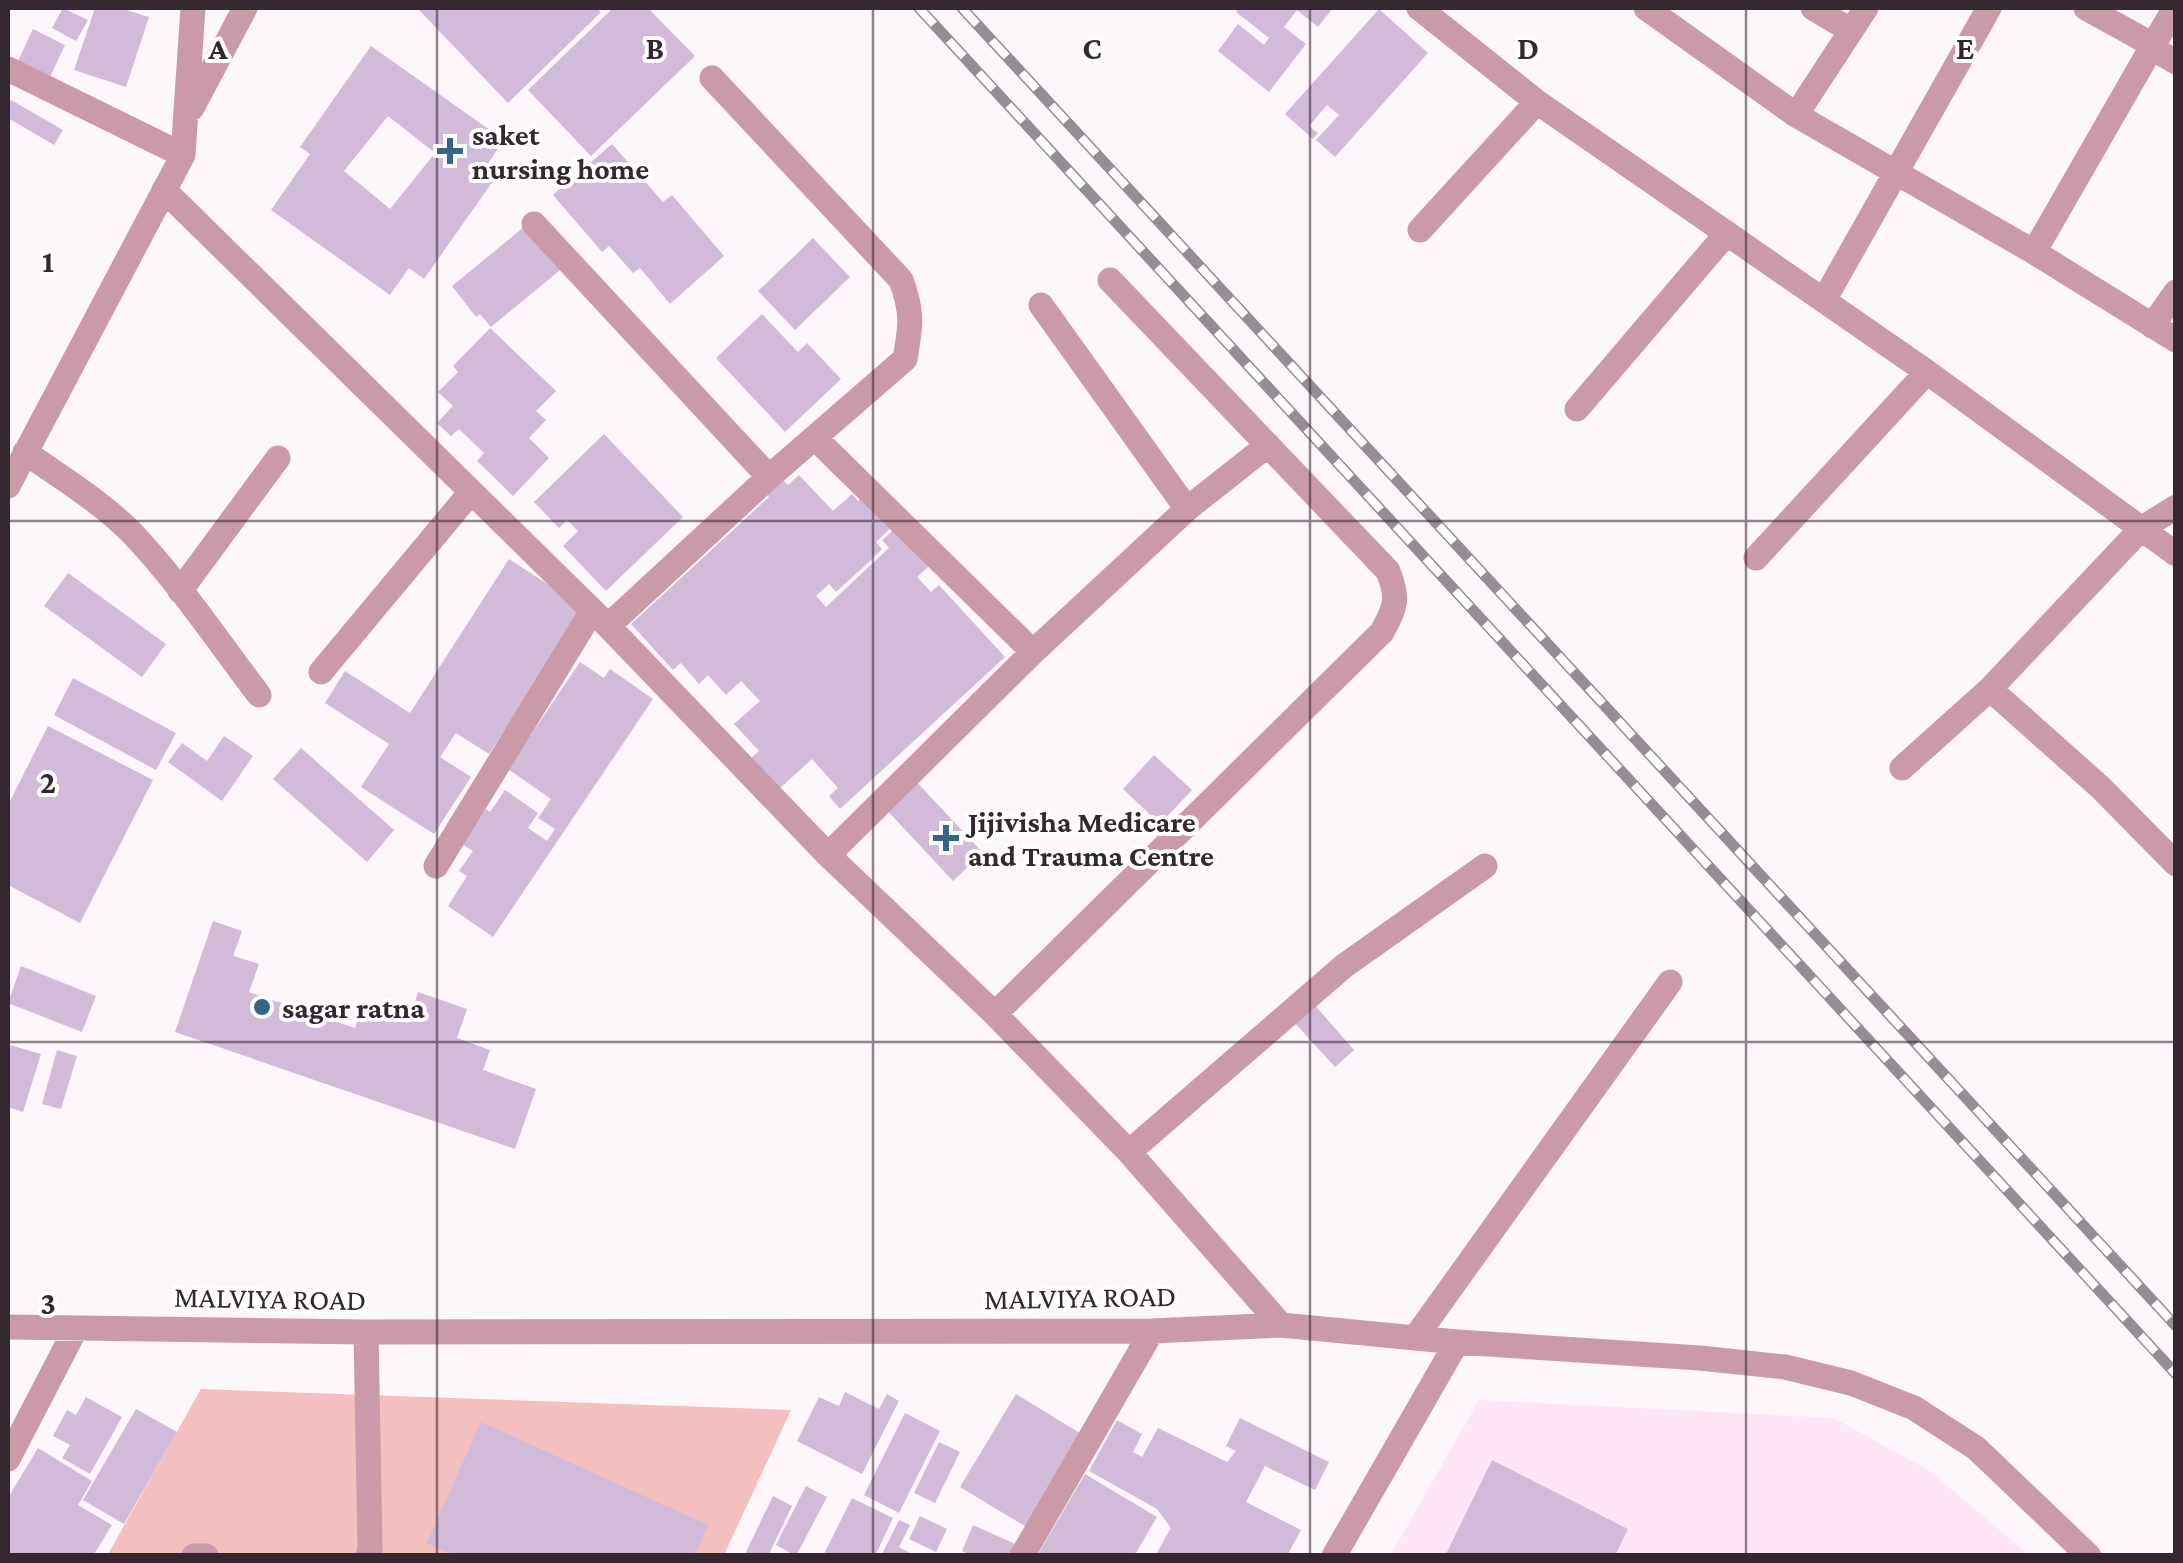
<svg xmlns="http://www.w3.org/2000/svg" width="2183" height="1563" viewBox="0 0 2183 1563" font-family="'Crimson Pro',serif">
  <rect width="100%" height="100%" fill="#fdf6fb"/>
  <!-- built -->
  <path fill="#ffe6f7" d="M 1479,1400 L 1834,1418 L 1930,1471 L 2029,1555 L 1390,1556 Z"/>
  <!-- green -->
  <path fill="#f3bfbf" d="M 201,1389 L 791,1410 L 724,1555 L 107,1556 Z"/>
  <!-- building -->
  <path fill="#d1bbd9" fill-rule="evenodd" d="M 63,8 L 88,20 L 76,41 L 52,28 Z
    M 95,8 L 120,8 L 149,17 L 126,87 L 74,70 Z
    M 417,8 L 596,8 L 601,12 L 508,103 Z
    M 613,8 L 648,8 L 695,56 L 591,156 L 528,90 Z
    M 1239,8 L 1333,8 L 1318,27 L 1297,10 L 1284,27 L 1306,44 L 1269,92 L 1218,51 L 1238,24 L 1264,45 L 1269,38 L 1236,12 Z
    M 1379,9 L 1428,53 L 1335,157 L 1316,140 L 1339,115 L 1327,105 L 1309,126 L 1318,133 L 1313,139 L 1285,114 Z
    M 33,29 L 65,45 L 50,77 L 18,61 Z
    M 371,46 L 504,140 L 487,165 L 498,174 L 424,279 L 409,268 L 390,295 L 271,210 L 310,154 L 300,147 ZM 388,116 L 435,153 L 390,209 L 344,171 Z
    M 11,100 L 63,130 L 54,145 L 8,118 L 8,107 Z
    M 612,144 L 663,202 L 672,195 L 724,256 L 670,304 L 640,268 L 633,273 L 609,246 L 602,252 L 553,195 Z
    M 530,222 L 565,266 L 491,327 L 480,314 L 476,317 L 452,286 Z
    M 813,238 L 850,277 L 795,330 L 758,291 Z
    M 762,314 L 798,352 L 807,343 L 841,379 L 785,432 L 716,358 Z
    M 490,328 L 556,391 L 536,411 L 546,420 L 529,438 L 549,458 L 513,496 L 477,461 L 484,453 L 459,429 L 451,436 L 437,423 L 453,406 L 438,392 L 458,372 L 453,366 Z
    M 604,434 L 683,517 L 606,591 L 563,546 L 578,531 L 567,520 L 559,528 L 534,502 Z
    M 799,475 L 833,511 L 852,494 L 858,501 L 867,493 L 895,524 L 876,542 L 882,549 L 871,560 L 836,592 L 829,584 L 816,596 L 826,607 L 889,548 L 882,540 L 896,528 L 930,565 L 917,577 L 931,592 L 939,585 L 1005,657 L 840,809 L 829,796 L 838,788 L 812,759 L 779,789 L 751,758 L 759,751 L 734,724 L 760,701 L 741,681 L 726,695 L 708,675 L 699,684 L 681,663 L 673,670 L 631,624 L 769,497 L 765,492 L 781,478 L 788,485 Z
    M 509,559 L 584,608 L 489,754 L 456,733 L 440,757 L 471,777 L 434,834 L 361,787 L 389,744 L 325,703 L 345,671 L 410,713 Z
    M 68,573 L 166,644 L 142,677 L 44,606 Z
    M 580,662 L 604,678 L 610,669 L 653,699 L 493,937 L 448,906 L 467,876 L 459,871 L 473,851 L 462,844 L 486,809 L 490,812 L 505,790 L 538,813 L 528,828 L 547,841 L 555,829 L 538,818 L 551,799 L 508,769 Z
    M 73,678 L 176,733 L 156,770 L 54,715 Z
    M 48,726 L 153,780 L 80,923 L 8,885 L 8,805 Z
    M 224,736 L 253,756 L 222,801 L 168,762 L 182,743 L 207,761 Z
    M 301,748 L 394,830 L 367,862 L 273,779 Z
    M 1154,755 L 1192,790 L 1160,824 L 1123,789 Z
    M 913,778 L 983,853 L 953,881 L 883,806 Z
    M 213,921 L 242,931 L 233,956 L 259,964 L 249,992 L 355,1028 L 362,1007 L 408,1023 L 418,992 L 467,1009 L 457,1038 L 490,1050 L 483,1070 L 536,1089 L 515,1149 L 175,1032 Z
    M 21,966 L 96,996 L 82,1032 L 8,1003 Z
    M 1313,1003 L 1354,1050 L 1335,1067 L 1293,1021 Z
    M 10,1045 L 41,1054 L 23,1112 L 8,1107 L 8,1053 Z
    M 57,1050 L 77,1056 L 61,1109 L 42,1104 Z
    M 845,1392 L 879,1409 L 887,1394 L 899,1401 L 862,1474 L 797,1441 L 819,1397 L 839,1406 Z
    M 1016,1394 L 1083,1435 L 1028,1528 L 960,1487 Z
    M 86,1397 L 122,1417 L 90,1474 L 62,1458 L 70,1445 L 53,1436 L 67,1410 L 76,1415 Z
    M 136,1409 L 177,1432 L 124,1524 L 83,1500 Z
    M 905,1413 L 940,1431 L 899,1513 L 864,1495 Z
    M 1240,1418 L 1329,1462 L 1315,1490 L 1265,1466 L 1246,1502 L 1301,1530 L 1287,1556 L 1155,1556 L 1171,1528 L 1157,1509 L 1089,1471 L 1117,1420 L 1142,1434 L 1133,1452 L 1142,1457 L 1158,1428 L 1227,1462 L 1236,1451 L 1226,1446 Z
    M 481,1422 L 708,1525 L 694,1556 L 455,1556 L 427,1543 Z
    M 939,1442 L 960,1452 L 935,1503 L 914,1493 Z
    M 38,1448 L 92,1481 L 78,1505 L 112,1525 L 93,1556 L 8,1556 L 8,1498 Z
    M 1492,1460 L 1628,1529 L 1615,1556 L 1445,1556 Z
    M 1085,1474 L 1157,1517 L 1134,1556 L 1037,1556 Z
    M 806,1486 L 827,1497 L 796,1556 L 776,1545 Z
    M 773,1496 L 792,1506 L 768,1556 L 744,1556 Z
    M 852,1498 L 893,1518 L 875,1556 L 823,1556 Z
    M 920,1516 L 947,1529 L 936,1552 L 909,1539 Z
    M 899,1520 L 910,1525 L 899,1547 L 915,1556 L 881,1556 Z
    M 973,1525 L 1015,1544 L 1010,1556 L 973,1556 L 962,1551 Z"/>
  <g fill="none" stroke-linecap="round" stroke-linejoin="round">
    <!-- minor -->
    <path stroke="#cb9aa9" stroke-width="25" d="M 1419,8 L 1537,102 L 1927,372 L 2176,554
      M 1646,8 L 1796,115 L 2034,252 L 2176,340
      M 1813,8 L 1850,30
      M 2175,8 L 2153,45 L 2159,52 L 2176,62
      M 8,69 L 183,155
      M 192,108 L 245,8
      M 1796,115 L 1866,8
      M 164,190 L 608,626 L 828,855 L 995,1014 L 1129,1152 L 1281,1325
      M 534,224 L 769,477
      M 1420,230 L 1537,102
      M 2034,252 L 2153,45 L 2086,8
      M 1824,300 L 1989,8
      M 1041,305 L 1187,509
      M 2152,326 L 2176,292
      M 1577,409 L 1727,233
      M 815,438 L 1033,652
      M 25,452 C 60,477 100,501 130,531 C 178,581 217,640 259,695
      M 8,486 L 183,155 L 193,8
      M 1756,558 L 1927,372
      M 180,591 L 278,458
      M 608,626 L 769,477 L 905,359 C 911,326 913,312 901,280 L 712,78
      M 321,672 L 471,492
      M 1990,689 L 2100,787 L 2176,864
      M 1902,768 L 1990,689 L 2141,529 L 2176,507
      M 828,855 L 1033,652 L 1187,509 L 1268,445
      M 436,866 L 592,611
      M 995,1014 L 1382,632 C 1396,606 1399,599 1388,571 L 1110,280
      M 1129,1152 L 1344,966 L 1485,866
      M 8,1327 L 366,1332 L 1152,1331 L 1281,1325 L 1457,1342 L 1700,1358 L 1785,1367 L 1851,1383 L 1914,1408 L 1976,1448 L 2089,1556
      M 366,1332 L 370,1549 L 368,1556
      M 1415,1338 L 1670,982
      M 8,1459 L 76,1328
      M 194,1556 L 206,1556
      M 1022,1556 L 1152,1331
      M 1334,1556 L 1457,1342"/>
    <defs>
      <path id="rail" d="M 919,8 L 2176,1374
        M 962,8 L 2176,1326"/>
    </defs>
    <!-- rail casing -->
    <use href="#rail" stroke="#968c93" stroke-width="11"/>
    <!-- rail -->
    <use href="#rail" stroke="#fff" stroke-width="8" stroke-dasharray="22" stroke-linecap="butt"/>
  </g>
  <!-- grid -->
  <path fill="none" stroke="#342730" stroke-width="2.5" stroke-opacity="0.55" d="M 437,8 L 437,1556M 873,8 L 873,1556M 1310,8 L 1310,1556M 1746,8 L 1746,1556M 8,521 L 2176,521M 8,1042 L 2176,1042"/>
  <!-- markers -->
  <g fill="#346785" stroke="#fff" stroke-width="4">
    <path d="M445 136h10v10h10v10h-10v10h-10v-10h-10v-10h10z"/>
    <path d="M941 823h10v10h10v10h-10v10h-10v-10h-10v-10h10z"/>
    <circle cx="262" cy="1007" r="10"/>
  </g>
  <g text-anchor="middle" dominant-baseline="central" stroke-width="8" stroke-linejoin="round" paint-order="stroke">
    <!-- poi labels -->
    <g font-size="30" font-weight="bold" fill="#342730" stroke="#fff" text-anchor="start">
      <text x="472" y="134">saket<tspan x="472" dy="34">nursing home</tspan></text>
      <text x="968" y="821">Jijivisha Medicare<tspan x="968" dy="34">and Trauma Centre</tspan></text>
      <text x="282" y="1007">sagar ratna</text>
    </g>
    <!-- street labels -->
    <g font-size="30" fill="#342730" stroke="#fff">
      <text transform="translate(1080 1297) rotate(-1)">MALVIYA ROAD</text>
      <text transform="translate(270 1298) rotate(1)">MALVIYA ROAD</text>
    </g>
  </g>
  <g font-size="32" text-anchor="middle" font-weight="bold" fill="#342730" stroke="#fff" stroke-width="8" stroke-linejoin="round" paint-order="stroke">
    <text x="218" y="59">A</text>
    <text x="655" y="59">B</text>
    <text x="1092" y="59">C</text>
    <text x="1528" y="59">D</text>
    <text x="1965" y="59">E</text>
    <text x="48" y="272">1</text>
    <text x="48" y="793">2</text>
    <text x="48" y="1314">3</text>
  </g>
  <!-- border -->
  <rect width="2183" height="1563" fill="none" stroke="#342730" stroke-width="20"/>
</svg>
